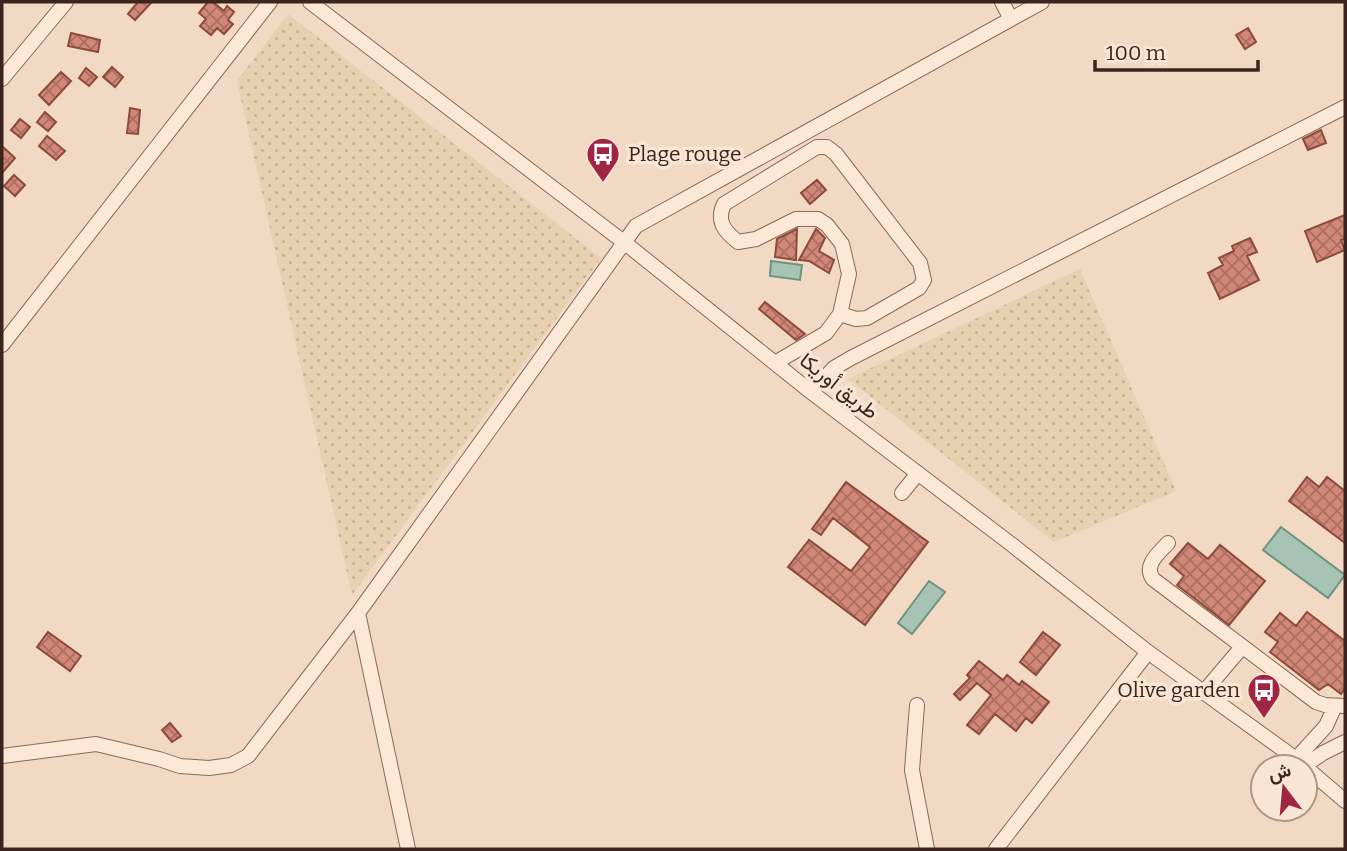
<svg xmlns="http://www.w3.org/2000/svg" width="1347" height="851" viewBox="0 0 1347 851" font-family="Bitter,Vazirmatn,serif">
  <defs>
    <pattern id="farmland-dots" width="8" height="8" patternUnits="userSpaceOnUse" patternTransform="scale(1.75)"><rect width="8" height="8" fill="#e7d1b0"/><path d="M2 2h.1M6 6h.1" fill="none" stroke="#c7b397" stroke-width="1.8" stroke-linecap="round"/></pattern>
    <pattern id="building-cross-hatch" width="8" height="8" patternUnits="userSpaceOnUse" patternTransform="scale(1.75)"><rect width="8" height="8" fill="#d18877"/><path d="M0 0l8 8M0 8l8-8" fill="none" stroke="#ab6f61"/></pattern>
  </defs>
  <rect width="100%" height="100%" fill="#f1d9c3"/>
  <!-- farmland -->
  <path fill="url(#farmland-dots)" d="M 288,14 L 601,258 L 352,595 L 237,81 Z
    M 1080,269 L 1176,491 L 1054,542 L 848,379 Z"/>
  <!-- water -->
  <path fill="#a6c3b4" stroke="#6c9380" stroke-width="2" d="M 771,261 L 802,265 L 800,280 L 770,276 Z
    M 1281,527 L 1345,575 L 1328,598 L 1263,550 Z
    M 929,581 L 945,592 L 912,634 L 898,623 Z"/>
  <!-- building -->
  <path fill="url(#building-cross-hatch)" stroke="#8d4a3d" stroke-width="2" d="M 138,2 L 152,2 L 135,20 L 128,14 Z
    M 208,2 L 213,2 L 224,11 L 227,6 L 234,12 L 228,20 L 233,24 L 224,34 L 217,28 L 211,35 L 200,26 L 206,19 L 199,13 Z
    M 1248,28 L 1256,42 L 1245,49 L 1236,35 Z
    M 71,33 L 100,40 L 98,52 L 68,46 Z
    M 112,67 L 123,77 L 115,87 L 103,77 Z
    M 86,68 L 97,77 L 89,86 L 79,78 Z
    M 61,72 L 71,81 L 49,105 L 39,95 Z
    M 130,108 L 140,110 L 138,134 L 127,133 Z
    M 45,112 L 56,122 L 48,131 L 37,122 Z
    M 20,119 L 30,127 L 21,138 L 11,130 Z
    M 1321,130 L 1326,143 L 1308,150 L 1303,139 Z
    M 47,136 L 65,151 L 56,160 L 39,146 Z
    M 2,146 L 15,158 L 2,173 Z
    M 14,175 L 25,185 L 15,196 L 4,186 Z
    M 817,180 L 826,190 L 810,204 L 801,193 Z
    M 1345,215 L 1345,239 L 1341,240 L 1345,250 L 1317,262 L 1305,231 Z
    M 797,229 L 796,260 L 775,257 L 777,239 Z
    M 816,229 L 825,238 L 819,251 L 834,260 L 829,273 L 809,261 L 799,260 Z
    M 1250,238 L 1257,252 L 1247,256 L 1259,280 L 1220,299 L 1208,273 L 1223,265 L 1219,258 L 1234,251 L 1232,246 Z
    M 765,302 L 805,334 L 796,340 L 759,309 Z
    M 1307,477 L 1319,487 L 1327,477 L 1345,491 L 1345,543 L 1289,501 Z
    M 846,482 L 928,542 L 865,625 L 788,567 L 809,540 L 851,571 L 870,547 L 833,518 L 821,535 L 812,529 Z
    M 1188,543 L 1208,559 L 1220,545 L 1265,581 L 1229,625 L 1177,585 L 1184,576 L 1170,564 Z
    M 1307,612 L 1345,641 L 1345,688 L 1341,694 L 1328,684 L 1319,690 L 1270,652 L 1278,642 L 1265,632 L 1280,613 L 1296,626 Z
    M 48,632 L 81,656 L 70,671 L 37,647 Z
    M 1043,632 L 1060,645 L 1036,675 L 1020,662 Z
    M 979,661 L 1003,680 L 1007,675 L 1019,685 L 1022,681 L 1049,702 L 1032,723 L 1026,718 L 1016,731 L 995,714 L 979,734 L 967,725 L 991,695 L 977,683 L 960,700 L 954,694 L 970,678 L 967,675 Z
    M 170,723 L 181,736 L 172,742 L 162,730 Z"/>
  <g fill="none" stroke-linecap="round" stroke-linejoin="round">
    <defs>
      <path id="minor" d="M 310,2 L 625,243 L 811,392 L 1011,544 L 1148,652 L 1296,759 L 1345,801
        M 1002,2 L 1011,19
        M 2,79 L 66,2
        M 2,345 L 270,2
        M 775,363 L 826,333 L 840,314 L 849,274 L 842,244 L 827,225 L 818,219 L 796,219 L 756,239 L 738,242 C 724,231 716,221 724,204 L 817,147 L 827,147 L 836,154 L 920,263 L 924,280 L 919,288 L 867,318 L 856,319 L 840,314
        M 811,392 L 834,368 L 851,358 L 1345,107
        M 902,493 L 918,473
        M 1168,543 C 1159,553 1143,565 1153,579 L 1316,702 L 1325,705 L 1345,706
        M 358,613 L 408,849
        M 1203,693 L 1242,647
        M 917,705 L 912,770 L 927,849
        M 2,756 L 96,744 L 159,759 L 180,766 L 209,768 L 231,765 L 248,756 L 358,613 L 636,226 L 1042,2
        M 1296,759 L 1326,726 L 1335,706
        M 1304,766 L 1323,753 L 1345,742
        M 996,849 L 1148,652"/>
    </defs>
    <!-- minor casing -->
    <use href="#minor" stroke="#8c6859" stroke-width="16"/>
    <!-- minor -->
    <use href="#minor" stroke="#fbe8d7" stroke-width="14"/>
  </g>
  <!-- icons -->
  <defs>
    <symbol id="bus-pin" viewBox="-11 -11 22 30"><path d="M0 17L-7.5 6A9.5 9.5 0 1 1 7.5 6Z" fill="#9f2542" stroke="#f8e5d4"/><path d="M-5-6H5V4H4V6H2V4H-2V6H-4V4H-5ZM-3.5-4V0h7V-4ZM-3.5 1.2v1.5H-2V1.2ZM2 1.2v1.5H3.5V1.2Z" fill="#fff"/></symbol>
  </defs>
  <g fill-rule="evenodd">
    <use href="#bus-pin" x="584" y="135" width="38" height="52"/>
    <use href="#bus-pin" x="1245" y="671" width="38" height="52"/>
  </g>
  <g text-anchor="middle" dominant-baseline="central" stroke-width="7" stroke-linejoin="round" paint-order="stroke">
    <!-- poi labels -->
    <g font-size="21" fill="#3c251e" stroke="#f8e5d4" text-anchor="start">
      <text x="628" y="154">Plage rouge</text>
      <text x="1240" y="690" text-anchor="end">Olive garden</text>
    </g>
    <!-- street labels -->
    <g font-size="21" fill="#3c251e" stroke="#f8e5d4">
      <text transform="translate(839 386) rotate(38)">طريق أوريكا</text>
    </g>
  </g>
  <!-- border -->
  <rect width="1347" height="851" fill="none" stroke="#3c251e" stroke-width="7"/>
  <!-- north arrow -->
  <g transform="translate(1284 788) rotate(344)"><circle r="33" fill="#f8e5d4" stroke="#ad988b" stroke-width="2"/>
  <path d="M0-5L12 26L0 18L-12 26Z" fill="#9f2542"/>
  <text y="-10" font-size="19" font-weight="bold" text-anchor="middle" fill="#3c251e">ش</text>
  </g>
  <!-- scale -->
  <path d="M1095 60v10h163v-10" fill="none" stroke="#3c251e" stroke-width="3.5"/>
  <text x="1106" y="60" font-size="21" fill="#3c251e" stroke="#f8e5d4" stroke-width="5" paint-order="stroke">100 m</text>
</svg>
